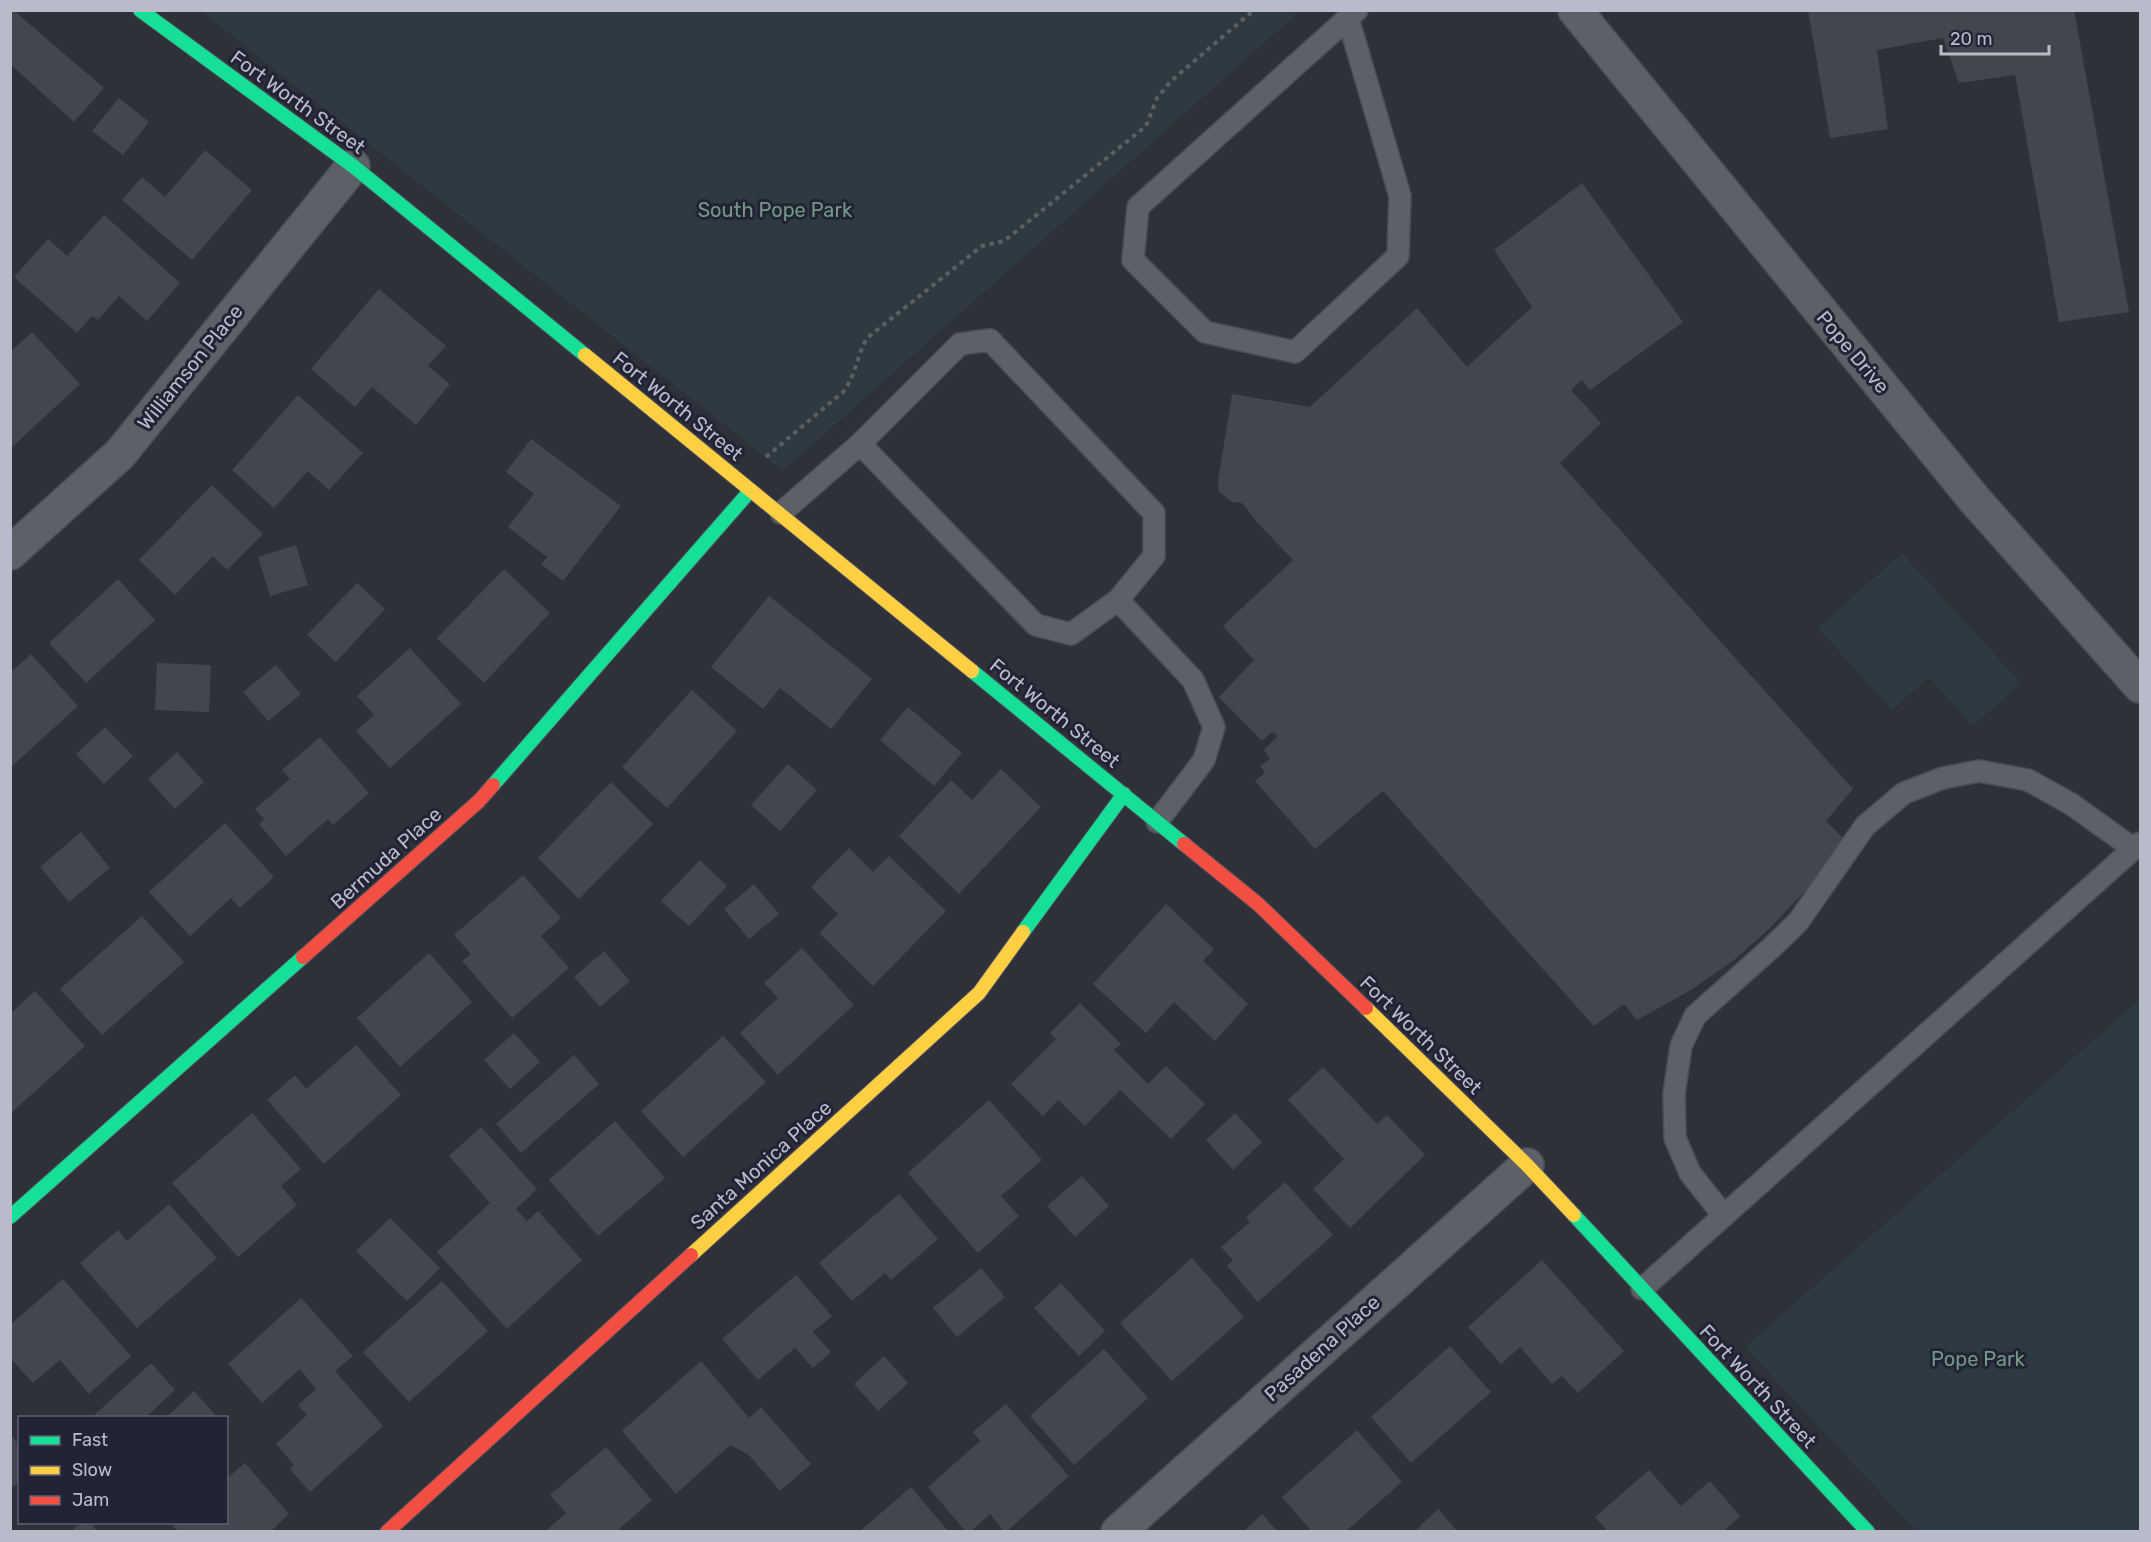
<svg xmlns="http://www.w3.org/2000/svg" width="2151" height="1542" viewBox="0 0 2151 1542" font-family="Rubik,sans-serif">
  <rect width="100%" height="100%" fill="#2e303a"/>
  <!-- green -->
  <path fill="#2e3a42" d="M 201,11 L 1300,11 L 783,471 Z
    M 1902,553 L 2021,683 L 1973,726 L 1929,677 L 1892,710 L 1818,628 Z
    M 2140,999 L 2140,1531 L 1916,1531 L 1745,1347 Z"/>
  <!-- building -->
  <path fill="#44464f" d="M 10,10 L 13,10 L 104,88 L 74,122 L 10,64 Z
    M 1808,10 L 2074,10 L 2129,312 L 2059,322 L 2015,75 L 1959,83 L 1943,38 L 1877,50 L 1888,129 L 1830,138 Z
    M 119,98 L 149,122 L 123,155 L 92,131 Z
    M 205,150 L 252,190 L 192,260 L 122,200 L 142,177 L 165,197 Z
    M 1582,183 L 1683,322 L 1590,390 L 1582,380 L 1571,390 L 1601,423 L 1560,463 L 1853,789 L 1826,821 L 1843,838 L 1812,884 L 1769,929 L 1733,961 L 1691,990 L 1637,1020 L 1624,1004 L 1594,1026 L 1383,791 L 1315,849 L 1255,781 L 1265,773 L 1260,766 L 1270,759 L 1264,750 L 1278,736 L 1272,732 L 1262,741 L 1219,697 L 1254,660 L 1223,626 L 1293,560 L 1256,521 L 1242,503 L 1232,502 L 1219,492 L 1218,481 L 1232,394 L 1310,407 L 1417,308 L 1467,367 L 1532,307 L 1494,250 Z
    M 104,215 L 180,283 L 147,321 L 119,296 L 98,320 L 92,316 L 77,333 L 14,277 L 48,239 L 67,256 Z
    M 379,289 L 446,346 L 428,366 L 450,384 L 416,425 L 372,387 L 355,407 L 311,369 Z
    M 32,332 L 80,384 L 10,449 L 10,352 Z
    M 298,395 L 363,453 L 329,490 L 308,471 L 274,508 L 232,470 Z
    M 531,439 L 621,506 L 563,581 L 541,564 L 547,557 L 508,527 L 534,494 L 506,472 Z
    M 212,485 L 263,534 L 227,570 L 213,556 L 175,595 L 139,560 Z
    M 296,545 L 308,585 L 270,596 L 258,557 Z
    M 504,569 L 550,613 L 484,683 L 437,638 Z
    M 118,579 L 155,620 L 86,683 L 49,643 Z
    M 357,583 L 385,609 L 336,662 L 307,635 Z
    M 769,596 L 872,679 L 831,729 L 780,688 L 763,709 L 711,667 Z
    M 410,648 L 461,704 L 390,768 L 356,731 L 374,715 L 357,696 Z
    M 31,654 L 78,706 L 10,768 L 10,673 Z
    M 157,663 L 211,665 L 209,712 L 155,710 Z
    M 276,665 L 301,694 L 268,721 L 243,692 Z
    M 692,690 L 737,731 L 667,808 L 622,767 Z
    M 908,707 L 962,753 L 934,786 L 880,740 Z
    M 105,727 L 133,756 L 104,784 L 76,754 Z
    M 320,737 L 369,793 L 333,825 L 328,819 L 286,856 L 259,824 L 264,819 L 255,809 L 290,779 L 282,770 Z
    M 177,752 L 204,782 L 175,809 L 148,779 Z
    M 788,764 L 817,790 L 780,831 L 751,805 Z
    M 1001,769 L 1041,807 L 959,894 L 899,836 L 951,780 L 972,800 Z
    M 611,782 L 653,824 L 579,899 L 538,858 Z
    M 225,823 L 274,877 L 240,908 L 231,898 L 190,936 L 149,892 Z
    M 81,832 L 110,868 L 69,902 L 40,867 Z
    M 849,848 L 873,872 L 889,856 L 946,911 L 873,986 L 819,933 L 838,914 L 811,887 Z
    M 700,860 L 727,886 L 689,926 L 661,901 Z
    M 523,875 L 561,918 L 541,936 L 569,968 L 512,1018 L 462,961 L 471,954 L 454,935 Z
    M 754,884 L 779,914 L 749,939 L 724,909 Z
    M 1166,904 L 1214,949 L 1203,961 L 1248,1004 L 1215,1041 L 1174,1002 L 1146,1033 L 1093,984 Z
    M 142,916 L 184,962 L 102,1035 L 60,989 Z
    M 802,948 L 854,1005 L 778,1075 L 740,1033 L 778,998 L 764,983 Z
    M 604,951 L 630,981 L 600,1007 L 574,977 Z
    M 429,953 L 472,1002 L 400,1067 L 357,1018 Z
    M 35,991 L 85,1046 L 10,1114 L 10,1014 Z
    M 1080,1003 L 1121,1044 L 1114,1050 L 1148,1084 L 1166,1066 L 1205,1104 L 1171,1139 L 1120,1090 L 1085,1126 L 1058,1100 L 1043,1116 L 1011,1084 L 1056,1039 L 1050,1033 Z
    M 514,1033 L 540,1062 L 510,1089 L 484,1060 Z
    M 723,1036 L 766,1082 L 683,1157 L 641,1111 Z
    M 356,1045 L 401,1095 L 324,1164 L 267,1100 L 295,1075 L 306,1089 Z
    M 574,1055 L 599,1084 L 521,1153 L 496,1124 Z
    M 1323,1067 L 1377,1124 L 1387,1115 L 1425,1155 L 1350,1228 L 1313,1189 L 1344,1159 L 1288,1100 Z
    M 989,1100 L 1042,1160 L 1001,1196 L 1019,1216 L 978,1253 L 908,1173 Z
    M 252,1113 L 301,1169 L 281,1186 L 297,1205 L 238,1257 L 172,1183 Z
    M 1235,1113 L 1262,1142 L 1233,1170 L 1206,1140 Z
    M 615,1121 L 665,1178 L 598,1236 L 549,1180 Z
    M 481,1127 L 537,1189 L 516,1209 L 527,1221 L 538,1211 L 582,1260 L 507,1329 L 437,1252 L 490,1203 L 449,1156 Z
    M 1082,1176 L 1109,1206 L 1075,1237 L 1047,1206 Z
    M 1285,1182 L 1333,1235 L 1258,1302 L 1227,1266 L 1233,1260 L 1221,1247 L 1250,1222 L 1246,1217 Z
    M 899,1194 L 938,1239 L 891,1280 L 885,1273 L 852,1301 L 819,1263 Z
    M 169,1204 L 217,1258 L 137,1328 L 80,1263 L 118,1230 L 127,1241 Z
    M 390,1218 L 440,1268 L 407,1301 L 356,1251 Z
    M 1192,1258 L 1244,1317 L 1172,1381 L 1120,1323 Z
    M 1542,1260 L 1624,1351 L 1578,1393 L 1562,1376 L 1552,1384 L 1520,1347 L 1501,1364 L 1468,1327 Z
    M 981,1268 L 1005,1297 L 957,1337 L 933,1308 Z
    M 796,1275 L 832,1316 L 813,1332 L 831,1352 L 813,1368 L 795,1348 L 758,1380 L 722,1339 Z
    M 63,1279 L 131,1356 L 89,1394 L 60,1360 L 33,1383 L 10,1358 L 10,1325 Z
    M 442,1281 L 488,1331 L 409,1402 L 363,1352 Z
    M 1061,1283 L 1105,1331 L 1079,1356 L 1034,1308 Z
    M 301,1298 L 353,1356 L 335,1371 L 383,1426 L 310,1492 L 290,1469 L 294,1465 L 276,1444 L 307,1415 L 298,1405 L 316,1389 L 300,1369 L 262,1403 L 228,1364 Z
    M 1450,1346 L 1491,1392 L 1411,1463 L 1371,1417 Z
    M 1104,1349 L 1148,1398 L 1074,1465 L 1030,1416 Z
    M 884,1356 L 908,1383 L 878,1411 L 854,1384 Z
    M 701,1361 L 749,1418 L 761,1407 L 811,1464 L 780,1491 L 749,1455 L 730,1445 L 676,1494 L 622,1431 Z
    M 151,1363 L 175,1390 L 145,1418 L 91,1418 Z
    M 194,1391 L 218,1418 L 166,1418 Z
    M 1006,1404 L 1069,1476 L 1006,1532 L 1004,1532 L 990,1514 L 970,1532 L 966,1532 L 928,1487 L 980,1441 L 973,1432 Z
    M 1357,1430 L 1402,1482 L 1345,1532 L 1312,1532 L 1282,1497 Z
    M 10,1435 L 20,1445 L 20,1481 L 10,1489 Z
    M 606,1447 L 652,1500 L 616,1532 L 550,1532 L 548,1529 L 566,1513 L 550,1495 Z
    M 245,1463 L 289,1514 L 270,1532 L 178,1532 L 173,1526 L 177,1522 L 226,1522 L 226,1479 Z
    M 1649,1470 L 1681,1506 L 1710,1481 L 1740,1516 L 1723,1532 L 1608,1532 L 1595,1517 Z
    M 911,1487 L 949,1532 L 859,1532 Z
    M 1438,1509 L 1458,1532 L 1414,1532 Z
    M 1262,1514 L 1278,1532 L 1243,1532 Z
    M 81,1522 L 90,1522 L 98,1532 L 71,1532 Z"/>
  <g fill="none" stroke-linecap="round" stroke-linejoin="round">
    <defs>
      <path id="lane" d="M 1348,18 L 1400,196 L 1398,256 L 1295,352 L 1205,332 L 1133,260 L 1138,207 L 1348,18 L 1357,10
        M 781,513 L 860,444 L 960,344 L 990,340 L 1154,513 L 1154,556 L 1118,600 L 1071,634 L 1036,625 L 860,444
        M 1118,600 L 1193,680 L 1214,727 L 1204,760 L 1157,822
        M 1724,1216 L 1690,1173 L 1675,1138 L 1674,1094 L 1681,1046 L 1695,1016 L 1770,949 L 1798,922 L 1865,826 L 1904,793 L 1943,778 L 1979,771 L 2028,780 L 2071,804 L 2134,849
        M 1642,1289 L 2140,843"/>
      <path id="street" d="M 1575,10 L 1974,499 L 2140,686
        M 10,553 L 120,454 L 353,166
        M 1118,1532 L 1527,1165"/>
      <path id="fast" d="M 140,10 L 353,166 L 585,355
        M 972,671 L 1184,844
        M 493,785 L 750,491
        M 1023,932 L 1124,794
        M 1574,1215 L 1868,1532
        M 10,1217 L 303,957"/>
      <path id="slow" d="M 585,355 L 972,671
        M 1366,1008 L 1527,1165 L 1574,1215
        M 691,1255 L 979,993 L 1023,932"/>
      <path id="jam" d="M 1184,844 L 1258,904 L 1366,1008
        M 303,957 L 479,801 L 493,785
        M 387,1532 L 691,1255"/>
    </defs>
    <!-- lane casing -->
    <use href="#lane" stroke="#4c4d54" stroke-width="24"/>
    <!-- street casing -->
    <use href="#street" stroke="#4c4d54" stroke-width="36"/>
    <!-- fast casing -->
    <use href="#fast" stroke="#4c4d57" stroke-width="16"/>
    <!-- slow casing -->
    <use href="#slow" stroke="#4c4d57" stroke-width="16"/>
    <!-- jam casing -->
    <use href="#jam" stroke="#4c4d57" stroke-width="16"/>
    <!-- path -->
    <path stroke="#5c5d65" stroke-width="4" stroke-dasharray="4.5 4.5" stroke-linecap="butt" d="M 766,457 L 843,392 C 856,376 856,357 867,338 L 982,246 L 1004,241 L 1018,230 L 1146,126 L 1157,98 L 1171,81 L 1254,10"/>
    <!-- lane -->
    <use href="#lane" stroke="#5e6068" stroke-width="21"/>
    <!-- street -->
    <use href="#street" stroke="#5e6068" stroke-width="33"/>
    <!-- fast -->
    <use href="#fast" stroke="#16e098" stroke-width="14"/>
    <!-- slow -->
    <use href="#slow" stroke="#ffcf43" stroke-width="14"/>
    <!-- jam -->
    <use href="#jam" stroke="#f24e42" stroke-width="14"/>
  </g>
  <g text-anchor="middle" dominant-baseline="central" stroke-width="6" stroke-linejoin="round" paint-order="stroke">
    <!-- street labels -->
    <g font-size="20" fill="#babbca" stroke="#222435">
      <text transform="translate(298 102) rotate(36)">Fort Worth Street</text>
      <text transform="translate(1853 352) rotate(50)">Pope Drive</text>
      <text transform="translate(190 367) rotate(-51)">Williamson Place</text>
      <text transform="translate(678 406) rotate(39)">Fort Worth Street</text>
      <text transform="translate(1055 713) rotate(39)">Fort Worth Street</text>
      <text transform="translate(386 858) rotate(-42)">Bermuda Place</text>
      <text transform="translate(1421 1035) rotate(44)">Fort Worth Street</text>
      <text transform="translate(761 1165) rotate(-42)">Santa Monica Place</text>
      <text transform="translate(1322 1348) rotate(-42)">Pasadena Place</text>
      <text transform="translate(1758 1386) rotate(47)">Fort Worth Street</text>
    </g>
    <!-- park labels -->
    <g font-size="20" fill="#739886" stroke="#222435">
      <text x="775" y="210">South Pope Park</text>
      <text x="1978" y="1359">Pope Park</text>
    </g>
  </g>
  <!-- border -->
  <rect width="2151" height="1542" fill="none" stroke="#babbca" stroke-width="24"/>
  <!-- legend -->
  <rect x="18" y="1416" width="210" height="108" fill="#222435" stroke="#5f6071" stroke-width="1.5"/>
  <rect x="30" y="1436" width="30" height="9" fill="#16e098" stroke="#5f6071" stroke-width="1.5"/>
  <text x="72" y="1446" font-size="18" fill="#babbca">Fast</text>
  <rect x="30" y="1466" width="30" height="9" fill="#ffcf43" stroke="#5f6071" stroke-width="1.5"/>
  <text x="72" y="1476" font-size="18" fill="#babbca">Slow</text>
  <rect x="30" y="1496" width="30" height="9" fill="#f24e42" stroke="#5f6071" stroke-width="1.5"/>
  <text x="72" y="1506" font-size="18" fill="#babbca">Jam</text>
  <!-- scale -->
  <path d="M1941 45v9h108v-9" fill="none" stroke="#babbca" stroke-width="3"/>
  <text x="1950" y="45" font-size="18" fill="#babbca" stroke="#222435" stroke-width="4.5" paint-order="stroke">20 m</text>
</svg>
